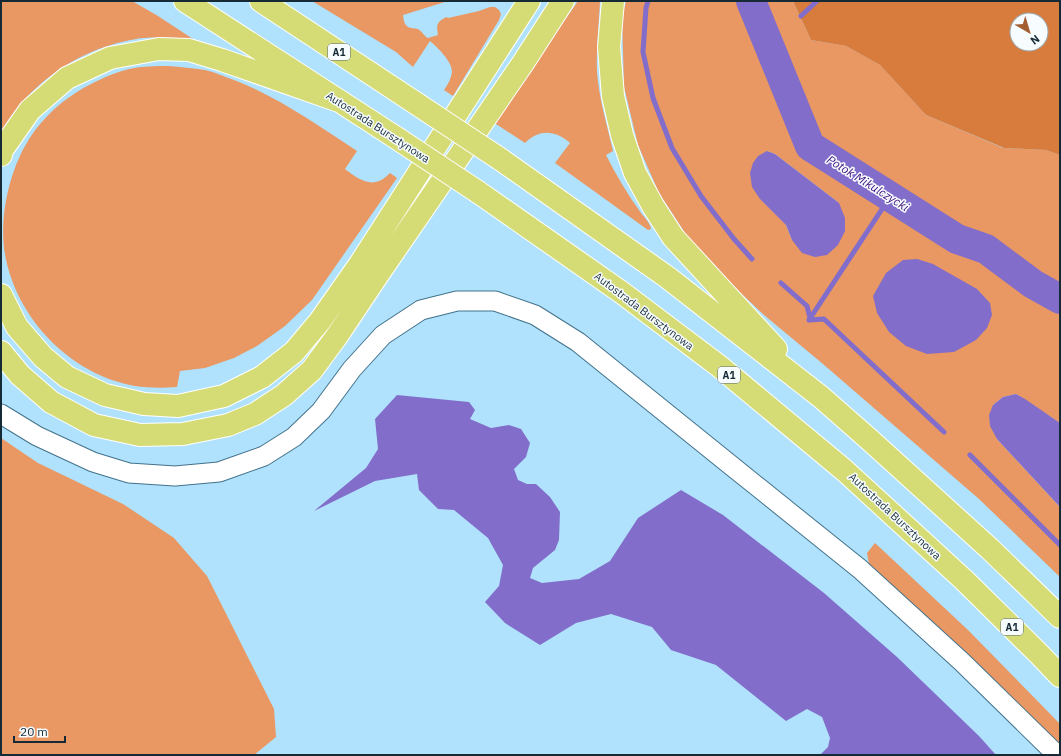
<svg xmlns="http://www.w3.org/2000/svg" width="1061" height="756" viewBox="0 0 1061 756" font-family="'IBM Plex Sans',sans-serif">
  <rect width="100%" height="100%" fill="#b0e2fd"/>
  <!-- green -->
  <path fill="#e99763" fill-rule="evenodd" d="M 1,1 L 132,1 L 158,16 L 193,39 C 176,38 160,37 144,38 C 138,38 132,40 126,41 C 74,52 27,86 1,132 Z
    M 312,1 L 448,1 L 403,15 C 404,21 404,27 412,28 C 413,28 417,29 418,29 C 423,32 424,36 428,38 L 438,35 C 436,25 437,21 447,17 L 448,18 L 479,11 L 490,7 L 495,7 L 499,10 L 501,14 L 499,20 L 453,96 L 444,90 C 448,84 451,79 452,72 C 452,61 437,47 430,41 L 413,67 L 396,52 Z
    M 578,1 L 600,1 C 599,25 596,48 597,72 C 599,99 607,125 613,151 L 606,155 C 616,175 628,195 641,213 C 645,218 650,223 651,229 L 648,230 L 555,163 L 570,143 C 555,130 539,129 525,143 L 493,122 Z
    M 626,1 L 793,1 L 811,40 L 846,46 L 880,65 L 926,115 L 1003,148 L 1046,150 L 1060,155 L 1060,423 L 1016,394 L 1003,397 L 993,405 L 997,439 L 1060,507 L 1060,577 L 979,499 L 823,364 L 764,315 L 727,280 L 687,236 L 659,193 L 638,145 L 624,87 L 622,18 ZM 767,151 L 775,154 L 839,203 L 792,240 L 786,225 Z
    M 168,66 C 181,67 193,68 205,70 C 215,72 225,77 234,80 C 278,97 317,125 357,151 L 345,169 C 361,181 374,190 390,173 L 397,178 L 312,300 L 285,326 L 257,346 L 234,358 L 205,368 L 180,371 L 177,387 C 163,388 149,388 135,386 C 68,374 13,315 4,248 C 1,220 6,191 16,165 C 19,159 21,152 25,146 C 37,124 56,105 77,92 C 93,82 110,74 129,69 C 142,66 155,66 168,66 Z
    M 1,438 L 38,463 L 123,504 L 174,538 L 207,576 L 274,709 L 276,737 L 254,755 L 1,755 Z
    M 875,543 L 968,630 L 1060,724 L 1060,749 L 869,564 L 867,553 Z"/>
  <!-- forest -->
  <path fill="#d87c3d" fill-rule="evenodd" d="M 793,1 L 1060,1 L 1060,155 L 1046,150 L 1004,148 L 926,115 L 880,65 L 846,46 L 811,40 ZM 1017,20 L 1041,20 L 1041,44 L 1017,44 Z"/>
  <!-- water -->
  <path fill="#826eca" d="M 767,151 L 775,154 L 839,203 L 845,218 L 845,231 L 838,245 L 827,255 L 815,257 L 802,253 L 792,240 L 786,225 L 760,199 L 752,187 L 750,173 L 753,163 L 758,156 Z
    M 917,259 L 933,264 L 977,289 L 990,303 L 992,315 L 987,328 L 976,340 L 954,352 L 927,354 L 906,346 L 889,332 L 877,313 L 873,296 L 886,273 L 903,260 Z
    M 1016,394 L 1025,399 L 1060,423 L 1060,507 L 997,439 L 990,426 L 989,415 L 993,405 L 1003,397 Z
    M 397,395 L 469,402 L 475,410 L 470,419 L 491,428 L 509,425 L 521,429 L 530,443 L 526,457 L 514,469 L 518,480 L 527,484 L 536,484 L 550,497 L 560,512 L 559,540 L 555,550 L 533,568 L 530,578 L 542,583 L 579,579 L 610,561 L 638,518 L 681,490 L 723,515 L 824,593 L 897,657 L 979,736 L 996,755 L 820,755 L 828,747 L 830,738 L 822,717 L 807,709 L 786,721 L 716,665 L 671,650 L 652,627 L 611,614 L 576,623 L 540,645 L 505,623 L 485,602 L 499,586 L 503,565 L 488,538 L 454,510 L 438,509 L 419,490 L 417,474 L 375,481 L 314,511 L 366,468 L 378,449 L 375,419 Z"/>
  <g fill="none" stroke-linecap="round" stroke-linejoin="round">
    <!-- stream -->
    <path stroke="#826eca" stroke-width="5" d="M 648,1 L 646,8 L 643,52 L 653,98 L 672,148 L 701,196 L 734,239 L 752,259
      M 801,16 L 817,1
      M 781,283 L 807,306 L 810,318
      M 809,320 L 824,319 L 944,432
      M 809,320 L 890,197
      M 970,455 L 1060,545"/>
    <!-- river -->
    <path stroke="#826eca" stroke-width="30" d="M 751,1 L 810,146 L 957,239 L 986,249 L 1033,284 L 1060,299"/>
    <defs>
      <path id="minor" d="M 1,414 L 37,436 L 93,462 L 129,473 L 175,476 L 219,472 L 264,456 L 294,437 L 321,411 L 352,369 L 383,335 L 421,310 L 457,301 L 495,301 L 535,315 L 578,342 L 733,467 L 860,569 L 962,662 L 1057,755"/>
      <path id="highway" d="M 185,1 L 395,137
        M 261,1 L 417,104
        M 613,1 L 609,47 L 613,96 L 622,135 L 635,173 L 653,206 L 673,237 L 776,349
        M 1,155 L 2,150 L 30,110 L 67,78 L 110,58 L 159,49 L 189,50 L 222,60 L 339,101
        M 500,159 L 667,277 L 821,397 L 871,441 L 990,549 L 1060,617
        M 478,192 L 621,292 L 719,366 L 844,470 L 964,580 L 1039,654 L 1060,676
        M 1,295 L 17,327 L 43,357 L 67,377 L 105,395 L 144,404 L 178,406 L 224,396 L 262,377 L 294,352 L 320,321 L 360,264 L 529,1
        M 1,352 L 20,375 L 51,402 L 94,425 L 140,435 L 183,434 L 228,425 L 255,414 L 284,395 L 312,370 L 337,336 L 377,276 L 523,63 L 563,1"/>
    </defs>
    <!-- minor casing -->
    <use href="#minor" stroke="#43728a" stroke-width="21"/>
    <!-- highway casing -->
    <use href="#highway" stroke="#fff" stroke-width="24"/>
    <!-- minor -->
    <use href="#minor" stroke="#fff" stroke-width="19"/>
    <!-- highway -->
    <use href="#highway" stroke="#d5dc76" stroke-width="22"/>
    <defs>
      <path id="highway-bridge" d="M 417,104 L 500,159
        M 395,137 L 478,192"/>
    </defs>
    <!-- highway-bridge casing -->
    <use href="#highway-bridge" stroke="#fff" stroke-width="24" stroke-linecap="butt"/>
    <!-- highway-bridge -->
    <use href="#highway-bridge" stroke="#d5dc76" stroke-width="22"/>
  </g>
  <g text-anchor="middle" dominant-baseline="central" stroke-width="3" stroke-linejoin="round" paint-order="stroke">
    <!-- shield labels -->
    <g fill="#f7fcff" stroke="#5a6972" stroke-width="1">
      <rect x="328" y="44" width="22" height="16" rx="3"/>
      <rect x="718" y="367" width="22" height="16" rx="3"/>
      <rect x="1001" y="619" width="22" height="16" rx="3"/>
    </g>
    <g font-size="10" font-weight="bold" fill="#162a35">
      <text x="339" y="52">A1</text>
      <text x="729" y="375">A1</text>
      <text x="1012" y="627">A1</text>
    </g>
    <!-- street labels -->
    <g font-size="11" fill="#162a35" stroke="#f7fcff">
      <text transform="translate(378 127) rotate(33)">Autostrada Bursztynowa</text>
      <text transform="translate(644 311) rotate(37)">Autostrada Bursztynowa</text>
      <text transform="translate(895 516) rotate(43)">Autostrada Bursztynowa</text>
    </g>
    <!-- water labels -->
    <g font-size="12" font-style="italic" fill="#3b0c7f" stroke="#f7fcff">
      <text transform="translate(868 183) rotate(32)">Potok Mikulczycki</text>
    </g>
  </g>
  <!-- border -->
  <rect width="1061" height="756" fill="none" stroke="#162a35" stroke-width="4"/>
  <!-- north arrow -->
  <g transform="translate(1029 32) rotate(142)"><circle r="19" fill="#f7fcff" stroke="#9da8ae"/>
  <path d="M0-3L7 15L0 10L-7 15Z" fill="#a35e31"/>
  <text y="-6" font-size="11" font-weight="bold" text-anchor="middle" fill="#162a35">N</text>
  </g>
  <!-- scale -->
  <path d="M14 736v6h51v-6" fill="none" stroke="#162a35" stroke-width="2"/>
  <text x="20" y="736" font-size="12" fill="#162a35" stroke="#f7fcff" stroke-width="3" paint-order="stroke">20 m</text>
</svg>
